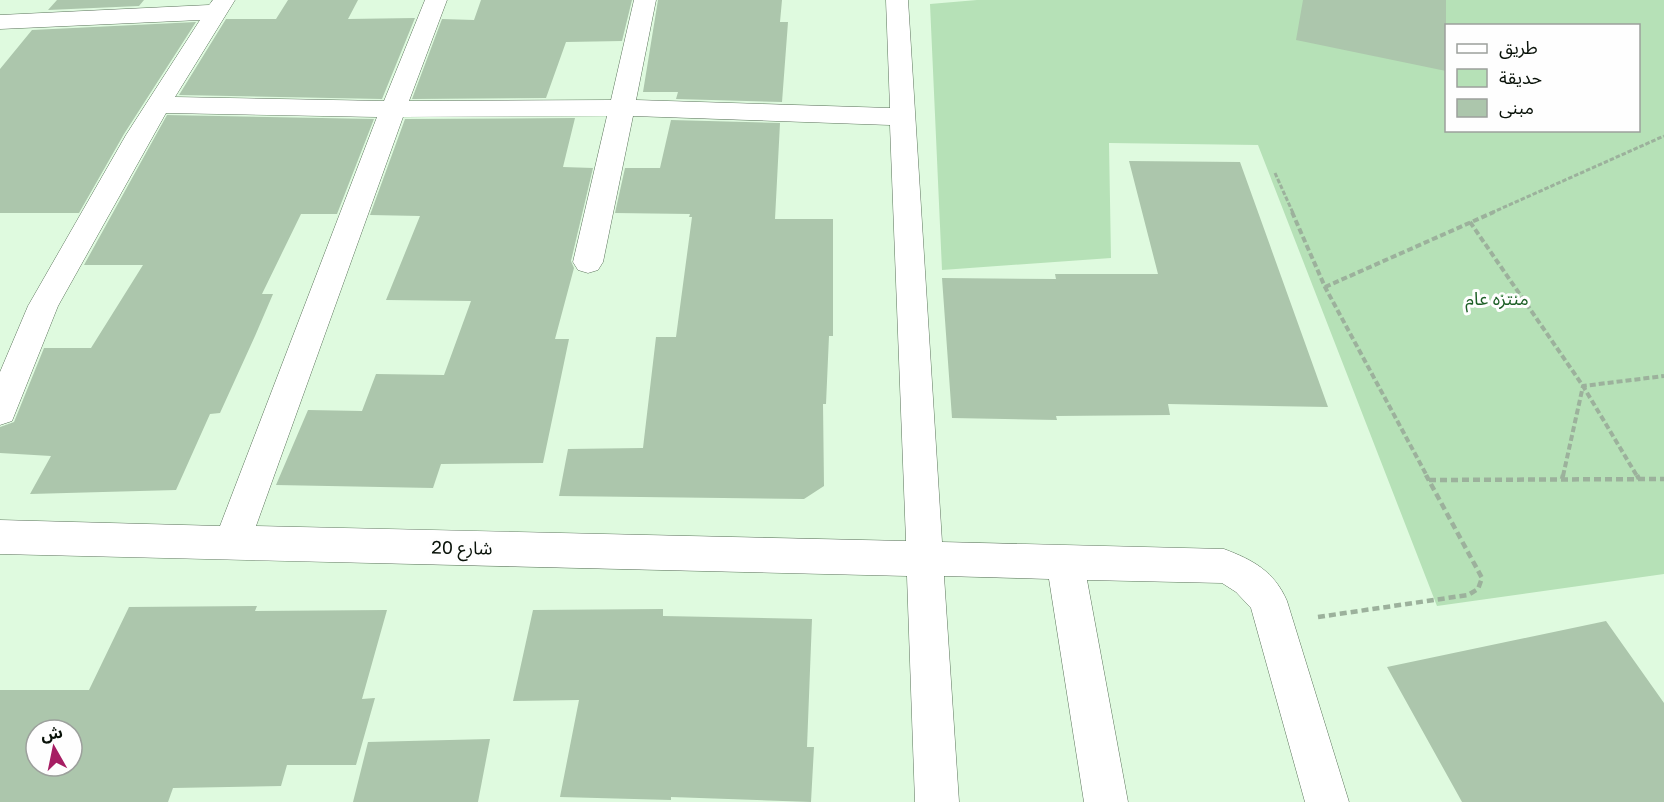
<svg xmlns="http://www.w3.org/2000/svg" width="1664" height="802" viewBox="0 0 1664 802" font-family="'Golos Text','Noto Sans Arabic',sans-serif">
  <rect width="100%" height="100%" fill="#dffadf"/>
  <!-- green -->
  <path fill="#b6e1b7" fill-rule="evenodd" d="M 977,0 L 1664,0 L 1664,574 L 1437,606 L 1258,145 L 1109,143 L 1111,258 L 942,270 L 930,4 ZM 1446,26 L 1638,26 L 1638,130 L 1446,130 Z"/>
  <!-- building -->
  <path fill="#acc6ac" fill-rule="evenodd" d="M 57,0 L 144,0 L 139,6 L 48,10 Z
    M 288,0 L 358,0 L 348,19 L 415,18 L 382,99 L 179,95 L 226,19 L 276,19 Z
    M 481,0 L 632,0 L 622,41 L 566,42 L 546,98 L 412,99 L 442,19 L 474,20 Z
    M 658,0 L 782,0 L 780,22 L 788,22 L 782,102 L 676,99 L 678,92 L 643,92 Z
    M 1303,0 L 1446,0 L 1446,71 L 1296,40 Z
    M 196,22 L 124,134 L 79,213 L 0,213 L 0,69 L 32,30 Z
    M 167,115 L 374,119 L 337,214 L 301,214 L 262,294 L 273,294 L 255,336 L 220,413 L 210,414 L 176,490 L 30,494 L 51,456 L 0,453 L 0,427 L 14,422 L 44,348 L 91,348 L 143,265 L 84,265 Z
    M 575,118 L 563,167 L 593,168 L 571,261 L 574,268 L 555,339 L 569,339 L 543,463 L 441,464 L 433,488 L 276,485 L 308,410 L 362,411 L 376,374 L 444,375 L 471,301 L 386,300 L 420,216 L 370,215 L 405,119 Z
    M 671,120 L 780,123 L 775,219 L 833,219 L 833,336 L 829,336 L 826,404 L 823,404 L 824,486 L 804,499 L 559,496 L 568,449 L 643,448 L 656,337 L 676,337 L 692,217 L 689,217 L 690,214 L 615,213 L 625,168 L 660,168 Z
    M 1129,161 L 1240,162 L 1328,407 L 1168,404 L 1170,415 L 1056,416 L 1057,420 L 952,418 L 942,278 L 1056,279 L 1055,274 L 1158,274 Z
    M 257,606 L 255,611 L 387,610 L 362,699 L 375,698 L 356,765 L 287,765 L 281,786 L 173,788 L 168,802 L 0,802 L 0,690 L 89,690 L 129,607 ZM 36,730 L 72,730 L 72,766 L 36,766 Z
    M 663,609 L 663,616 L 812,619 L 807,747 L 814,747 L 811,802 L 671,797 L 671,800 L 560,797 L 579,700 L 513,701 L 533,610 Z
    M 1606,621 L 1664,703 L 1664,802 L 1462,802 L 1387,667 Z
    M 490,739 L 478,802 L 353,802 L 368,742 Z"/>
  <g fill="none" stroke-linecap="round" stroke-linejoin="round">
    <defs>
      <path id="minor" d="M 213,0 L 235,0 L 175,97 L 384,101 L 425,0 L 447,0 L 409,101 L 611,100 L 634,0 L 656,0 L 636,100 L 890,108 L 886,0 L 908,0 L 942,542 L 1224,549 C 1253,560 1274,571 1287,601 L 1349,802 L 1305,802 L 1251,608 L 1236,592 L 1222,583 L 1087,580 L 1128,802 L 1084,802 L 1049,579 L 944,576 L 959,802 L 915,802 L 907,576 L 0,554 L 0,520 L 220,526 L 377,117 L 166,113 L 58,306 L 12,421 L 0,425 L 0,372 L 28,306 L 126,135 L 200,20 L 0,29 L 0,15 L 209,5 ZM 607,116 L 573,262 L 578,270 L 588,273 L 598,270 L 603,262 L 633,116 L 890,125 L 906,541 L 256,526 L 403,117 Z"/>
    </defs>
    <!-- minor casing -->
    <use href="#minor" stroke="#5c745c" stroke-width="1"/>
    <!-- path-far2 -->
    <path stroke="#9cb19c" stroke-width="3" stroke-dasharray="4.5 2" stroke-linecap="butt" d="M 1275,173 L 1293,213
      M 1491,213 L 1664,136"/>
    <!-- path-far1 -->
    <path stroke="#9cb19c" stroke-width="4" stroke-dasharray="6 3" stroke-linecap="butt" d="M 1292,212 L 1325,287 L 1427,476
      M 1470,222 L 1583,386 L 1637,476
      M 1325,287 L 1494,212
      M 1563,476 L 1583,386 L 1664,376"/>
    <!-- path -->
    <path stroke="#9cb19c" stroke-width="4.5" stroke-dasharray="7 4" stroke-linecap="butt" d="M 1637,475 L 1639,479
      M 1562,479 L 1563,475
      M 1429,480 L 1664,479
      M 1318,617 L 1468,595 L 1478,589 L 1482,578 L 1426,475"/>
    <!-- minor -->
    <use href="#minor" fill="#fff" fill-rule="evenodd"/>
  </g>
  <g text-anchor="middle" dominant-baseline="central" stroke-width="6" stroke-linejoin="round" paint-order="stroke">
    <!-- park labels -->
    <g font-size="18" fill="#1d5f26" stroke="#fefefe">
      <text x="1497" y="298">منتزه عام</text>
    </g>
    <!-- street labels -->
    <g font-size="18" fill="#091209" stroke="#fefefe">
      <text transform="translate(462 547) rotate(1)">شارع 20</text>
    </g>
  </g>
  <!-- legend -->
  <rect x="1445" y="24" width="195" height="108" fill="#fefefe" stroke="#9ca09c" stroke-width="1.5"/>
  <rect x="1457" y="44" width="30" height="9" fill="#ffffff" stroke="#9ca09c" stroke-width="1.5"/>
  <text x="1499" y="54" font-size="18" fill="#091209">طريق</text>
  <rect x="1457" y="69" width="30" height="18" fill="#b6e1b7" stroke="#9ca09c" stroke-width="1.5"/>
  <text x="1499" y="84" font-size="18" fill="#091209">حديقة</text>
  <rect x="1457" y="99" width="30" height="18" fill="#acc6ac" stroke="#9ca09c" stroke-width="1.5"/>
  <text x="1499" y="114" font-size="18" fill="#091209">مبنى</text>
  <!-- north arrow -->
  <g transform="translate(54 748) rotate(351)"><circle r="28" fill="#fefefe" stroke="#9ca09c" stroke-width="1.5"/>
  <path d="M0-4.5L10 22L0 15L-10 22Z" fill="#a61d63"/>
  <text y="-9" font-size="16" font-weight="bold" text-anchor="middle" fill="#091209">ش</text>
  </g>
</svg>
